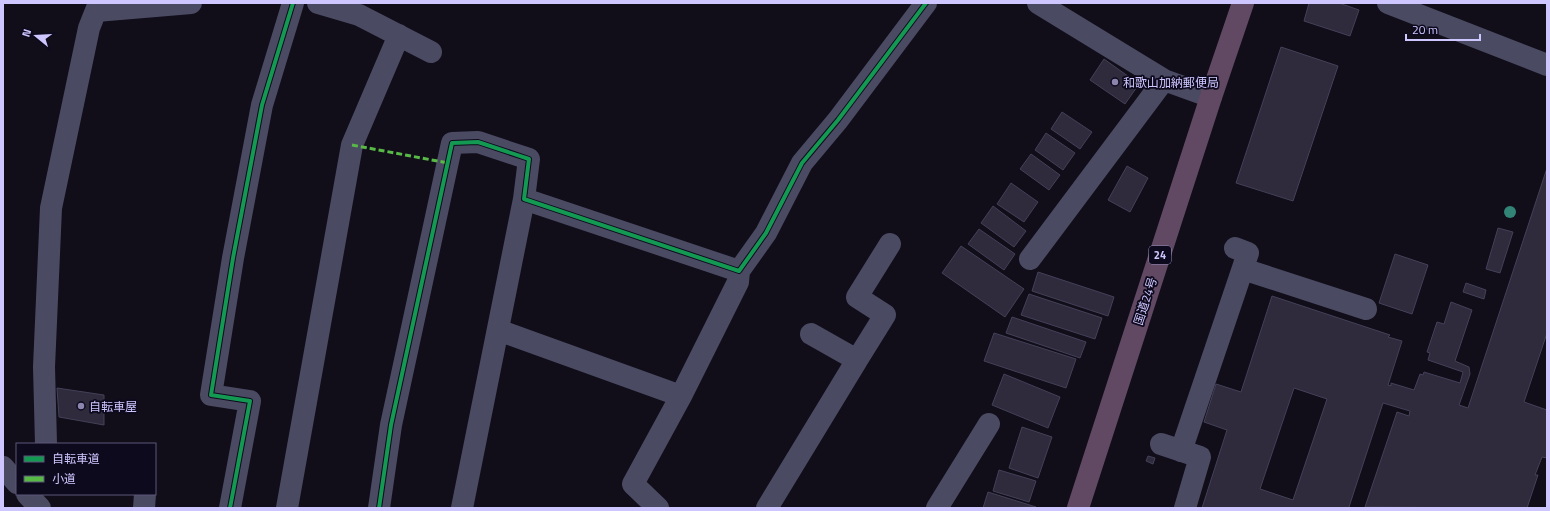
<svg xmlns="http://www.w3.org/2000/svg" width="1550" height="511" viewBox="0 0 1550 511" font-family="'Titillium Web','Noto Sans JP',sans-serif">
  <rect width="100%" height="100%" fill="#110e1a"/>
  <!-- building -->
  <path fill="#2f2b3d" stroke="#444058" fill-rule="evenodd" d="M 1309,3 L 1339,3 L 1359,10 L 1350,36 L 1304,21 Z
    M 1281,47 L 1338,66 L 1293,201 L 1236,183 Z
    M 1104,59 L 1139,84 L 1125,104 L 1090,80 Z
    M 1062,112 L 1092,132 L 1080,149 L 1051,129 Z
    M 1046,133 L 1075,153 L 1063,170 L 1035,150 Z
    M 1031,154 L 1060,175 L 1049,190 L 1020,169 Z
    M 1127,166 L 1148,178 L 1130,212 L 1108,200 Z
    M 1547,168 L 1547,333 L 1524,402 L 1547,410 L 1547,458 L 1542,457 L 1535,475 L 1538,475 L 1527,508 L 1365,507 L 1397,412 L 1409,416 L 1410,411 L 1383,403 L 1349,507 L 1352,508 L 1202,508 L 1227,430 L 1204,422 L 1216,384 L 1241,392 L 1272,296 L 1390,335 L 1388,337 L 1402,341 L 1388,385 L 1391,386 L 1391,383 L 1414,390 L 1420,374 L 1423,375 L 1424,372 L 1460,383 L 1463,372 L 1428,360 L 1430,353 L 1427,352 L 1437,322 L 1444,324 L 1451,302 L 1472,310 L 1455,361 L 1469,367 L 1470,374 L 1459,405 L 1468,408 ZM 1294,388 L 1327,399 L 1293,500 L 1260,489 Z
    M 1011,183 L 1038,202 L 1024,222 L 997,204 Z
    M 993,206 L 1026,231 L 1014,247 L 981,223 Z
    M 1498,228 L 1513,232 L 1500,273 L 1486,269 Z
    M 979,229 L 1015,254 L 1004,270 L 968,244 Z
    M 961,246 L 1024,289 L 1005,317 L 942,273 Z
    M 1395,254 L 1428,265 L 1412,314 L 1379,303 Z
    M 1038,272 L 1114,297 L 1108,316 L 1032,291 Z
    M 1466,283 L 1486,290 L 1484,299 L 1463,292 Z
    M 1029,294 L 1102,318 L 1095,339 L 1021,315 Z
    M 1012,317 L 1086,342 L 1080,358 L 1006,333 Z
    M 994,333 L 1076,359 L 1066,388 L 984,361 Z
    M 1004,374 L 1060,397 L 1048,428 L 992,405 Z
    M 57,388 L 104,395 L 104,425 L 59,417 Z
    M 1022,427 L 1052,437 L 1038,478 L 1009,468 Z
    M 1148,456 L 1155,458 L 1153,464 L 1146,461 Z
    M 999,470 L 1036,481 L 1029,502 L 993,491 Z
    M 988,492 L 1036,507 L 983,508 Z"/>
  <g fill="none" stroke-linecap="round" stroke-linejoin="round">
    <!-- minor -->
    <path stroke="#4b4a63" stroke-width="22" d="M 318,3 L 359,15 L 431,52
      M 1038,3 L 1164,80 L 1211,97
      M 1388,3 L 1547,65
      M 96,11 L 191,3
      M 1030,259 L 1164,80
      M 1243,269 L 1366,309
      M 498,330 L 681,396
      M 857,360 L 885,315 L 857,297 L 890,244
      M 46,444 L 44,367 L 51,208 L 89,28 L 99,3
      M 1161,444 L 1200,457 L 1185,508
      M 1181,451 L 1248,253 L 1235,248
      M 3,467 L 17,483
      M 27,494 L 40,508
      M 144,508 L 145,494
      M 230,508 L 250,401 L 211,395 L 233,258 L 262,105 L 293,3
      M 287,508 L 352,145 L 399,35
      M 379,508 L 391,425 L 452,143 L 478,142 L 529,159 L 524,199 L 739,271 L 766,233 L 802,163 L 838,120 L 926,3
      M 462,508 L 524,199
      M 658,508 L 633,484 L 681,396 L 738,282 L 739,271
      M 767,508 L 857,360 L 811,334
      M 937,508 L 989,424"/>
    <!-- highway -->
    <path stroke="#614963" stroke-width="22" d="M 1078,508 L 1211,97 L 1243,3"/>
    <!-- quiet -->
    <path stroke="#58b947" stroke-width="3" stroke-dasharray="6 3" stroke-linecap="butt" d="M 352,145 L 448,163"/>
    <defs>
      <path id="cycleway" d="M 230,508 L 250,401 L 211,395 L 233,258 L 262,105 L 293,3
        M 379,508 L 391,425 L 452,143 L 478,142 L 529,159 L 524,199 L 739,271 L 766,233 L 802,163 L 838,120 L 926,3"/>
    </defs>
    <!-- cycleway casing -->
    <use href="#cycleway" stroke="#0e0a1e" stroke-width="6"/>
    <!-- cycleway -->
    <use href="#cycleway" stroke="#139951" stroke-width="4"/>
  </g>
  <!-- trees -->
  <circle fill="#328476" cx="1510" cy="212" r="6"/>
  <!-- markers -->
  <g fill="#8c86af" stroke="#0e0a1e" stroke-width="1.5">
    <circle cx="1115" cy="82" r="4"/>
    <circle cx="81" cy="406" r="4"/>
  </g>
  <g text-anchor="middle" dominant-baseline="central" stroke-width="3.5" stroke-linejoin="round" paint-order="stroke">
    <!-- shield labels -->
    <rect fill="#0e0a1e" stroke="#948ebc" stroke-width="1" x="1149" y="246" width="22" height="18" rx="3"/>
    <g font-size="11" font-weight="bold" fill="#cec7ff">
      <text x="1160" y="255">24</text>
    </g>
    <!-- poi labels -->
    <g font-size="12" fill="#cec7ff" stroke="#0e0a1e" text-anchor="start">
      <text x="1123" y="82">和歌山加納郵便局</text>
      <text x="89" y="406">自転車屋</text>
    </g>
    <!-- street labels -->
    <g font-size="12" fill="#cec7ff" stroke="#0e0a1e">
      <text transform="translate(1145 301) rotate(-72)">国道24号</text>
    </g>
  </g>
  <!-- border -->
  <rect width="1550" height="511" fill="none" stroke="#cec7ff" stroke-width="8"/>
  <!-- legend -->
  <rect x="16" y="443" width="140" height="52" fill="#0e0a1e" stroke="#5b5678"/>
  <rect x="24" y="456" width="20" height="6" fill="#139951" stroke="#5b5678"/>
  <text x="52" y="463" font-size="12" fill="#cec7ff">自転車道</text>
  <rect x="24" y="476" width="20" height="6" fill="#58b947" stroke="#5b5678"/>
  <text x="52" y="483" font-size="12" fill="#cec7ff">小道</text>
  <!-- north arrow -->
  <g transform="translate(36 36) rotate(288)" stroke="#0e0a1e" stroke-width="3" paint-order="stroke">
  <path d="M0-3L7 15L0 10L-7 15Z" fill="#cec7ff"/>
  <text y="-6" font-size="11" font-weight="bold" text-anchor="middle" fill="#cec7ff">N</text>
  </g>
  <!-- scale -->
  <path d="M1406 34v6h74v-6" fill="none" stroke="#cec7ff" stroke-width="2"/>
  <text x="1412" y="34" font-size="12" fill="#cec7ff" stroke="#0e0a1e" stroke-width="3" paint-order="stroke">20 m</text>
</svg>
